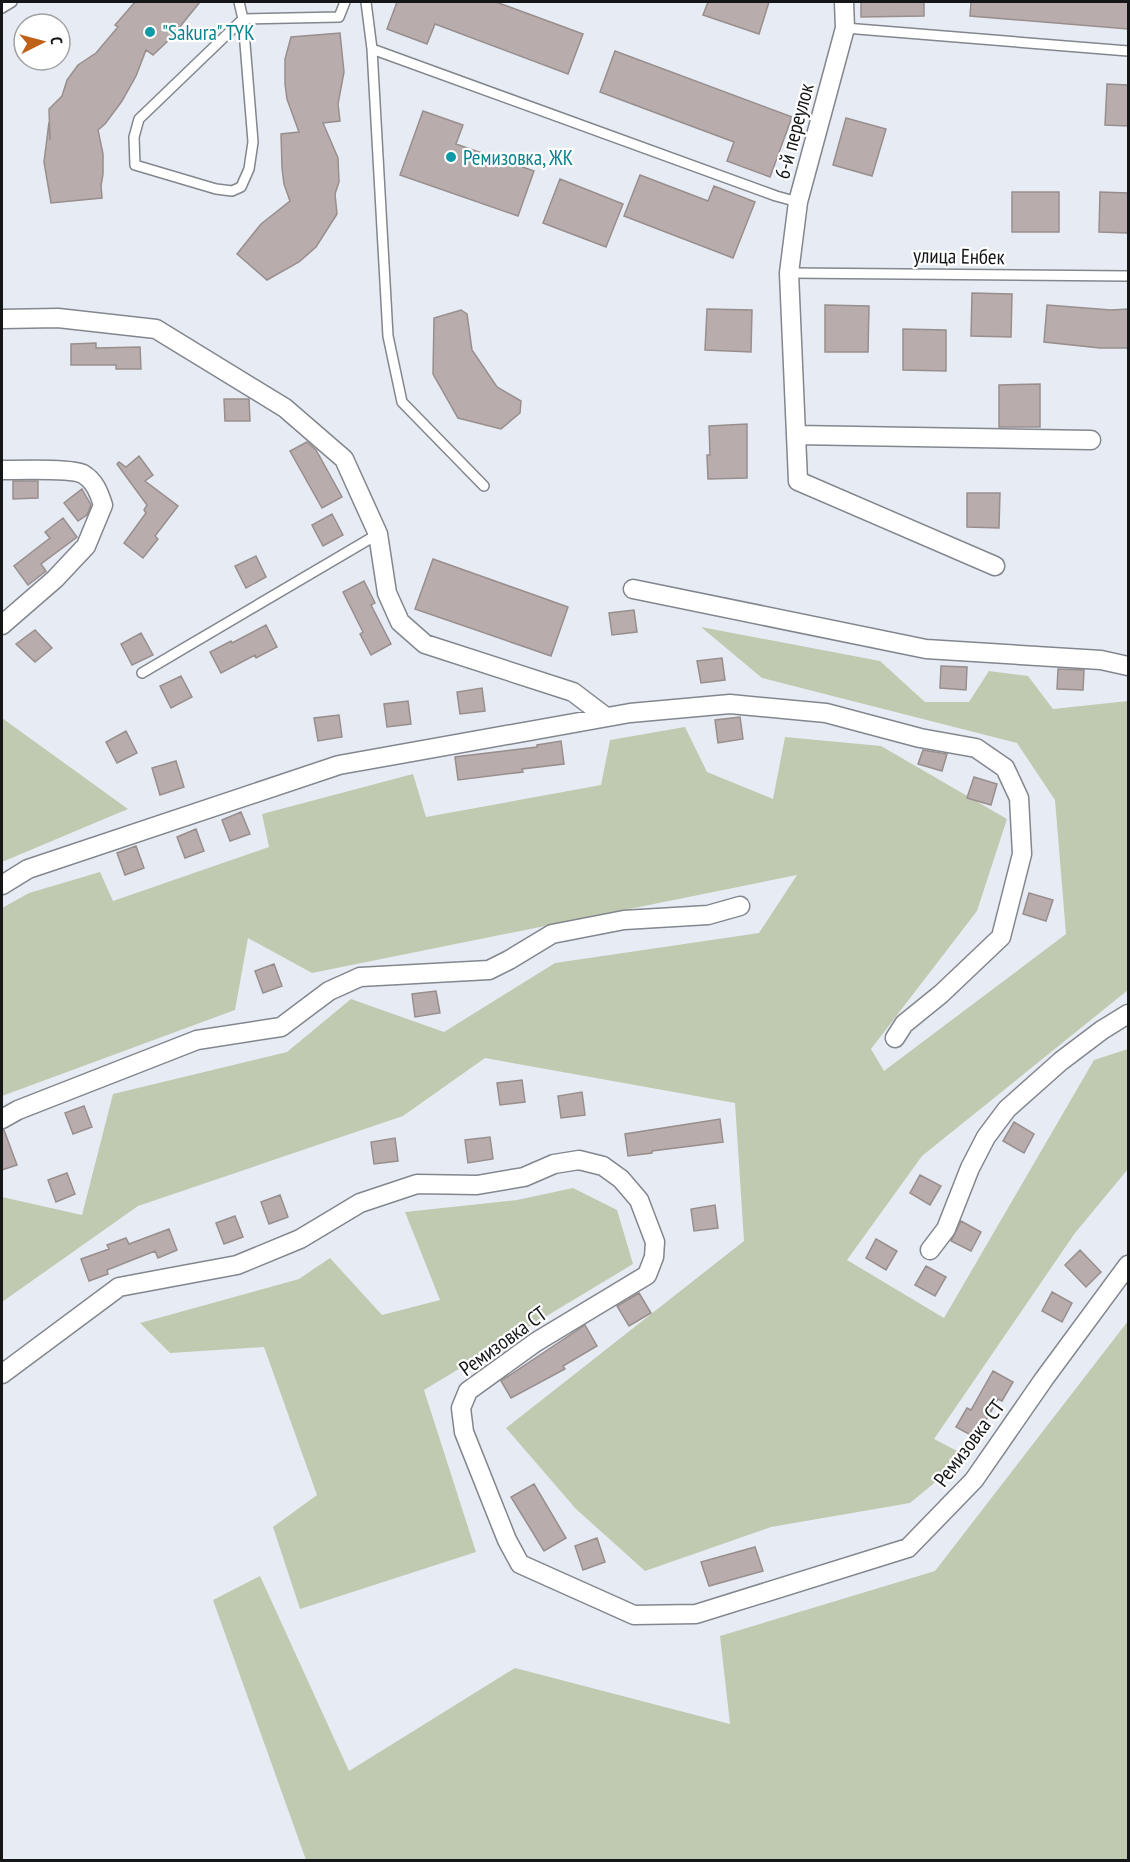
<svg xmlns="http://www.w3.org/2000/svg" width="1130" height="1862" viewBox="0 0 1130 1862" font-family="'PT Sans Narrow',sans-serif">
  <rect width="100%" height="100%" fill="#e7ecf4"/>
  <!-- green -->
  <path fill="#c0cab1" d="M 701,627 L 880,661 L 925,702 L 969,702 L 989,671 L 1028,676 L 1053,709 L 1128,701 L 1128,990 L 922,1156 L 847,1260 L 944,1318 L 1094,1060 L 1128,1049 L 1128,1169 L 1075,1233 L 934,1439 L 967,1456 L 910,1503 L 771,1527 L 645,1571 L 576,1509 L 506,1428 L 744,1241 L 735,1103 L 485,1058 L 403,1116 L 138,1206 L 2,1302 L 2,1197 L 82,1215 L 113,1094 L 287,1052 L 351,999 L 444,1032 L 555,963 L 759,933 L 797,875 L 312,973 L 248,938 L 235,1010 L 2,1096 L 2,908 L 29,893 L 100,872 L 113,901 L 269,847 L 262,814 L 413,774 L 426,817 L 601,785 L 610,740 L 685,727 L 707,772 L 773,799 L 785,737 L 881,746 L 1007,819 L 977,911 L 871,1049 L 884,1071 L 1066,934 L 1055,800 L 1017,743 L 762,678 Z
    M 2,718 L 128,809 L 2,862 Z
    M 573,1188 L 617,1210 L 633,1264 L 424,1390 L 476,1552 L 300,1609 L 273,1527 L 317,1495 L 264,1347 L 170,1353 L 140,1323 L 299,1279 L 330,1258 L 382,1315 L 440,1300 L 405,1212 L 517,1200 Z
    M 1128,1321 L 1128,1860 L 306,1860 L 213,1600 L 260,1576 L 349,1771 L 515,1668 L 730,1724 L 720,1636 L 935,1571 Z"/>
  <!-- building -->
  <path fill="#b8adac" stroke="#988e8d" stroke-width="1.5" d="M 135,2 L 200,2 L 170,39 L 153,55 L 146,50 L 136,76 L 122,101 L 105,124 L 98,130 L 103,154 L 103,174 L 101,186 L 102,198 L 51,203 L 44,162 L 49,122 L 50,140 L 49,109 L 62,96 L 67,80 L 78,65 L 96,53 L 118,27 L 115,25 Z
    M 397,2 L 496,2 L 583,34 L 568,74 L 435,24 L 427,44 L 387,29 Z
    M 708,2 L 769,2 L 759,34 L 703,15 Z
    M 861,2 L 924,2 L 924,16 L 861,17 Z
    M 971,2 L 1128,2 L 1128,29 L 970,16 Z
    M 340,33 L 344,72 L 338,104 L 340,121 L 323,123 L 338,158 L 339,182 L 335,194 L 337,214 L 316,247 L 299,262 L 267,280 L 237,254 L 261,224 L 290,201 L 284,184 L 282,168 L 281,134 L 299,132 L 287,99 L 285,84 L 285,59 L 291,37 Z
    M 615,51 L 792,117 L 770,177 L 727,161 L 734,142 L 600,92 Z
    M 1107,84 L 1128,85 L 1128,126 L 1105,125 Z
    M 423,111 L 463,125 L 456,144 L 534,171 L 518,216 L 400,175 Z
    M 846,118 L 886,129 L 872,176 L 833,165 Z
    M 640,175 L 708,201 L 714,186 L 755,202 L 733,258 L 624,216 Z
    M 560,179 L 623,204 L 606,247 L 543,223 Z
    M 1012,192 L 1059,192 L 1059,232 L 1012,232 Z
    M 1100,192 L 1128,193 L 1128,233 L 1099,232 Z
    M 972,293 L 1012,294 L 1011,337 L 971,336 Z
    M 825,305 L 869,306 L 868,352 L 825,352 Z
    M 1047,305 L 1111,310 L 1128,309 L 1128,348 L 1100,348 L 1044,342 Z
    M 707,309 L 752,310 L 751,352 L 705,350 Z
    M 461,310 L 467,314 L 472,350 L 497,387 L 521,401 L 520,413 L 501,429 L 458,418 L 433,374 L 434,318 Z
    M 903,329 L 946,330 L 946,371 L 903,370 Z
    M 96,343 L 96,348 L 140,347 L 141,369 L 116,369 L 116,365 L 71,365 L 71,344 Z
    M 1040,384 L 1040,427 L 999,427 L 999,385 Z
    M 224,399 L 249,399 L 250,421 L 225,421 Z
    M 747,424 L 747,478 L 708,479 L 707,455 L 710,455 L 709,426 Z
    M 307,442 L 316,450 L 342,497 L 322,508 L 290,451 Z
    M 139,456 L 153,475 L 145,481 L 178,506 L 155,536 L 158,539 L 143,558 L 124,543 L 146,513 L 144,510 L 147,505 L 117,464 L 119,462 L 126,467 Z
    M 13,481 L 38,481 L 38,498 L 13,499 Z
    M 82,489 L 91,505 L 87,515 L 78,521 L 64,503 Z
    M 967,493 L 1000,493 L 999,528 L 967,527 Z
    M 332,514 L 343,535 L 323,546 L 312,525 Z
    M 63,518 L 77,537 L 41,564 L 46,571 L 28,585 L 14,566 L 50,538 L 45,532 Z
    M 256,556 L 266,577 L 246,588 L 235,566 Z
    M 433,559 L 568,607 L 551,656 L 415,609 Z
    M 364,581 L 375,603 L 371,605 L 391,644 L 371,655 L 360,634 L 363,632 L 343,592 Z
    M 634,610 L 637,632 L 612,635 L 609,613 Z
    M 266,625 L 277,647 L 256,658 L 255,655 L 221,673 L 210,652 L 231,641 L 232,643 Z
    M 35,630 L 52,648 L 35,662 L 16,644 Z
    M 141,633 L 153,655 L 132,665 L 121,644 Z
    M 722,658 L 725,680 L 701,683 L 697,661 Z
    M 941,666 L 967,667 L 966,690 L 940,688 Z
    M 1058,669 L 1084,670 L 1083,690 L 1057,689 Z
    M 181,676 L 192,697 L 171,708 L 160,686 Z
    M 482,688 L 485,711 L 460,714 L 457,692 Z
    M 408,701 L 411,724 L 387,727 L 384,704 Z
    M 339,715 L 342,737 L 318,741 L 314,718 Z
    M 740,717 L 743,739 L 718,743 L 715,720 Z
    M 126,731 L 137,753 L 117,763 L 106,742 Z
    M 561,741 L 564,764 L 522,769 L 523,772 L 458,780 L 455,757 L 537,747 L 537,745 Z
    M 923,750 L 947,754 L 942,771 L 918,764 Z
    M 176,761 L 184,787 L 160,795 L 152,768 Z
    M 974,777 L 997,784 L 991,805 L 967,798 Z
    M 241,812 L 250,834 L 230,841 L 222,820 Z
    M 196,829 L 204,851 L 185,858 L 177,837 Z
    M 136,846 L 144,868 L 125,875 L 117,853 Z
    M 1029,893 L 1053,900 L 1046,921 L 1023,914 Z
    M 274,964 L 282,986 L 263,993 L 255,971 Z
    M 436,991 L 440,1013 L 415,1017 L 412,994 Z
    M 522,1080 L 525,1102 L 500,1105 L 497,1083 Z
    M 582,1092 L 585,1115 L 561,1118 L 558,1096 Z
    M 84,1106 L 92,1127 L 73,1134 L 65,1113 Z
    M 720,1119 L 723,1142 L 652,1151 L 652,1153 L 628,1156 L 625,1134 Z
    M 1014,1122 L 1034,1134 L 1024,1153 L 1003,1141 Z
    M 2,1130 L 4,1130 L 17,1165 L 2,1170 Z
    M 490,1137 L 493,1159 L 468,1163 L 465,1140 Z
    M 395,1138 L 398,1161 L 374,1164 L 371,1142 Z
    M 67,1173 L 75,1194 L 56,1202 L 48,1180 Z
    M 920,1175 L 941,1186 L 930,1205 L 910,1193 Z
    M 280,1195 L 288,1217 L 269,1224 L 261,1202 Z
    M 715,1205 L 718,1228 L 694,1231 L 691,1209 Z
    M 235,1216 L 243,1237 L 224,1244 L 216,1223 Z
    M 961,1221 L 981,1232 L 971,1251 L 951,1241 Z
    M 169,1229 L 177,1250 L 158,1258 L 155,1251 L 107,1270 L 108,1274 L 89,1281 L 81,1259 L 109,1249 L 107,1245 L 126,1238 L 129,1244 Z
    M 876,1239 L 897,1251 L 886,1270 L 866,1258 Z
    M 1080,1250 L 1101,1272 L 1086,1287 L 1065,1265 Z
    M 926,1266 L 946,1277 L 935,1296 L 915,1285 Z
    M 1052,1292 L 1072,1303 L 1062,1322 L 1042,1311 Z
    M 639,1293 L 651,1313 L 629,1326 L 617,1306 Z
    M 585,1325 L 597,1346 L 563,1366 L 565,1369 L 511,1398 L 501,1381 Z
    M 993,1371 L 1013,1382 L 1002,1401 L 998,1399 L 976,1438 L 956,1427 L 967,1408 L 971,1410 Z
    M 534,1484 L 566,1538 L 544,1551 L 511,1497 Z
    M 597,1538 L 605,1562 L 583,1570 L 575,1546 Z
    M 755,1547 L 763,1571 L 709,1586 L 701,1562 Z"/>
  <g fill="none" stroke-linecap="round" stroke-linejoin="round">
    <defs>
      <path id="service" d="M 239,2 L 243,19 L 253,142 L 249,169 L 241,187 L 232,191 L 216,189 L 135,165 L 134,137 L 139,119 L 243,19 L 339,17 L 345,2
        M 366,2 L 372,49 L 388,336 L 402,402 L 484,486
        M 2,8 L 12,2
        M 845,28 L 1128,51
        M 372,49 L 776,196 L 798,202
        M 789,273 L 1128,276
        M 142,673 L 378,534"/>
      <path id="minor" d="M 844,2 L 845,28 L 798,202 L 789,273 L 798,481 L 995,566
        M 2,319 L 58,318 L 156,329 L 285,408 L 344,459 L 378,534 L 387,593 L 400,622 L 425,644 L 573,692 L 606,717
        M 796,435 L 1091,440
        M 2,470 C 17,470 72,468 83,474 C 95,481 99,493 103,505 L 86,546 L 55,579 L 2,625
        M 633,589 L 926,649 L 1101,660 L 1128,666
        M 2,885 L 28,869 L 339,765 L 630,713 L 730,704 L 826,713 L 920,738 L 976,748 L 1005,768 L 1019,798 L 1022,854 L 1001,937 L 941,994 L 904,1024 L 895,1038
        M 2,1119 L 18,1110 L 197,1040 L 281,1027 L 329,991 L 360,977 L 489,970 L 509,960 L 552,934 L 624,920 L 708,915 L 740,906
        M 930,1250 L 946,1229 L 970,1168 L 986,1137 L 1007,1109 L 1061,1061 L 1102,1030 L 1128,1014
        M 2,1374 L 119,1287 L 237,1265 L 300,1239 L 360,1203 L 417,1184 L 477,1185 L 524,1177 L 554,1164 L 579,1160 L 603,1166 L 621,1179 L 639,1200 L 655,1242 L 654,1257 L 647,1275 L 536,1342 L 468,1391 L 461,1408 L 464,1432 L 507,1540 L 520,1564 L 634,1615 L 696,1614 L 908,1548 L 974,1480 L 1044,1379 L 1128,1265"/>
    </defs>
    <!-- service casing -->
    <use href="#service" stroke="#82868d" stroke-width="12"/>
    <!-- minor casing -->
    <use href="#minor" stroke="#82868d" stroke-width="21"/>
    <!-- service -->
    <use href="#service" stroke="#fff" stroke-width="9"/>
    <!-- minor -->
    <use href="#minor" stroke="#fff" stroke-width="18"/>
  </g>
  <!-- markers -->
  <g fill="#0f9aa8" stroke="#fff" stroke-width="2">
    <circle cx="150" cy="32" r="6"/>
    <circle cx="451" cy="157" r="6"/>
  </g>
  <g text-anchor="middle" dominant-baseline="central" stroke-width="4.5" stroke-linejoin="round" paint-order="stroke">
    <!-- culture labels -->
    <g font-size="21" fill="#0d838f" stroke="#fff" text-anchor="start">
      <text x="162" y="32">"Sakura" ТҮК</text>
      <text x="463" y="157">Ремизовка, ЖК</text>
    </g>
    <!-- street labels -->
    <g font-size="21" fill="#141618" stroke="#fff">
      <text transform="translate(794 131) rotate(-75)">6-й переулок</text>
      <text transform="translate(959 256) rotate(1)">улица Енбек</text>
      <text transform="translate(503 1341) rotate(-36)">Ремизовка СТ</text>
      <text transform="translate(969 1443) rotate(-53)">Ремизовка СТ</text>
    </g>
  </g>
  <!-- border -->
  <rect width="1130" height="1862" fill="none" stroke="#141618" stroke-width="6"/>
  <!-- north arrow -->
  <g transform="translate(42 42) rotate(84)"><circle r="28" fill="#ffffff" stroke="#a1a2a3" stroke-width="1.5"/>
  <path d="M0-4.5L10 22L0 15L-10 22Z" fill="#bf6118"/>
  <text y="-9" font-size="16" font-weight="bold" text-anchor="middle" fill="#141618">С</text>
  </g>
</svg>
